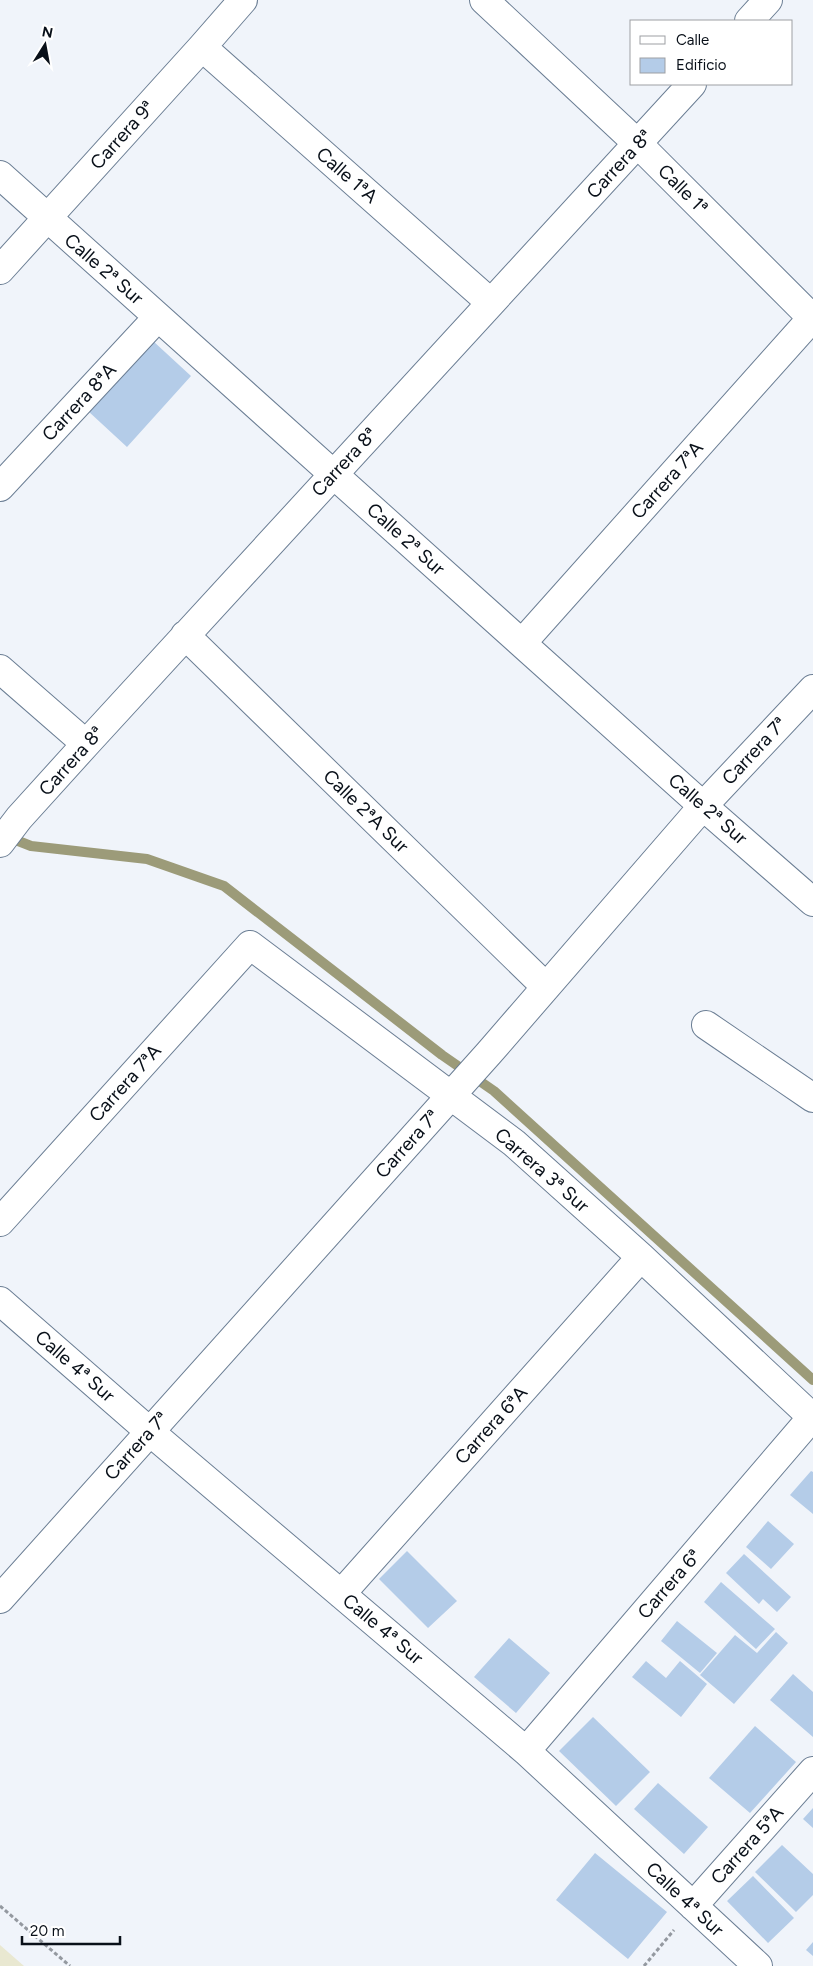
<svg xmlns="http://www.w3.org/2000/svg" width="813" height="1966" viewBox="0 0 813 1966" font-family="Figtree,sans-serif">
  <rect width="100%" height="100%" fill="#f0f4fa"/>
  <!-- green -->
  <path fill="#e9e8d1" d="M 0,1945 L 24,1966 L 0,1966 Z"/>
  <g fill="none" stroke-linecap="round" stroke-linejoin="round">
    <!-- stream -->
    <path stroke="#9c9b79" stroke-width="10" d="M 8,837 L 31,846 L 147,859 L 224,886 L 442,1055 L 494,1091 L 813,1380"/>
  </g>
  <!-- building -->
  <path fill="#b4cce8" d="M 153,341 L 191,376 L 127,447 L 88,411 Z
    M 811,1471 L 813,1472 L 813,1514 L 790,1495 Z
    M 768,1521 L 794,1544 L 771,1569 L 746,1547 Z
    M 407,1551 L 457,1601 L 428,1628 L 379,1579 Z
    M 744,1554 L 791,1597 L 777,1612 L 763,1599 L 759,1604 L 726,1573 Z
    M 721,1582 L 775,1629 L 756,1649 L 704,1602 Z
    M 677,1621 L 717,1653 L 700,1673 L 661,1641 Z
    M 776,1632 L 788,1643 L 734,1704 L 700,1675 L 735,1635 L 757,1653 Z
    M 509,1638 L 550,1673 L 516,1713 L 474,1677 Z
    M 646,1661 L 666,1678 L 680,1661 L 707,1684 L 681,1717 L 632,1677 Z
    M 793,1674 L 813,1692 L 813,1737 L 770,1700 Z
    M 593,1717 L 650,1772 L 616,1806 L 559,1751 Z
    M 755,1726 L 796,1762 L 750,1813 L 709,1778 Z
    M 658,1783 L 708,1827 L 684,1854 L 634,1809 Z
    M 813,1808 L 813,1828 L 803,1819 Z
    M 782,1845 L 813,1874 L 813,1895 L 796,1912 L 755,1872 Z
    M 595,1853 L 667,1912 L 628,1959 L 556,1900 Z
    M 753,1876 L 794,1918 L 768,1943 L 727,1901 Z
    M 813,1942 L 813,1956 L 806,1950 Z"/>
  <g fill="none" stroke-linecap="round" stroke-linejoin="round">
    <defs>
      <path id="minor" d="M 484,0 L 638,144 L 813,319
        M 749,21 L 768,0
        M 202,47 L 491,303
        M 0,175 L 703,806 L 813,902
        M 0,270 L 202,47 L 243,0
        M 0,487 L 158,317
        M 185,635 L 546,987
        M 522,643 L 812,318
        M 0,669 L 86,744
        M 0,843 L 19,818 L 86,744 L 692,84
        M 706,1025 L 813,1098
        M 0,1222 L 250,945 L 514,1143 L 641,1257 L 813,1418
        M 0,1301 L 149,1431 L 526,1751 L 758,1966
        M 341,1594 L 641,1257
        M 0,1599 L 489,1053 L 703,806 L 813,689
        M 526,1751 L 813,1416
        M 693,1906 L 813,1771"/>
    </defs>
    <!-- minor casing -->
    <use href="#minor" stroke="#6b7e94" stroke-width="30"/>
    <!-- path -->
    <path stroke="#9499a0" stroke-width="3" stroke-dasharray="4 2.5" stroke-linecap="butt" d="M 0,1906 L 70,1966
      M 644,1966 L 674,1930"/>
    <!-- minor -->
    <use href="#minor" stroke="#fff" stroke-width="28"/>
  </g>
  <g text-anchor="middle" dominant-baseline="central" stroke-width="4" stroke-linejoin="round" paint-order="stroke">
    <!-- street labels -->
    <g font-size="19" fill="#091019" stroke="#fff">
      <text transform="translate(122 135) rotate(-48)">Carrera 9ª</text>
      <text transform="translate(619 164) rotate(-47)">Carrera 8ª</text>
      <text transform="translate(347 175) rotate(41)">Calle 1ªA</text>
      <text transform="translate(683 189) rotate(45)">Calle 1ª</text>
      <text transform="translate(104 269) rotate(41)">Calle 2ª Sur</text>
      <text transform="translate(79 402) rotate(-47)">Carrera 8ªA</text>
      <text transform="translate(344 462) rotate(-47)">Carrera 8ª</text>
      <text transform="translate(667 480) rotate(-48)">Carrera 7ªA</text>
      <text transform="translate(406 539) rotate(42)">Calle 2ª Sur</text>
      <text transform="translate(754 751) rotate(-47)">Carrera 7ª</text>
      <text transform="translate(71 761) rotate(-48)">Carrera 8ª</text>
      <text transform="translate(708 809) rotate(41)">Calle 2ª Sur</text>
      <text transform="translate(366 811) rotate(44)">Calle 2ªA Sur</text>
      <text transform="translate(125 1083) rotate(-48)">Carrera 7ªA</text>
      <text transform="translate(407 1144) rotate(-48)">Carrera 7ª</text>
      <text transform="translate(542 1170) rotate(41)">Carrera 3ª Sur</text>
      <text transform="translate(75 1366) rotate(41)">Calle 4ª Sur</text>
      <text transform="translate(491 1425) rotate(-48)">Carrera 6ªA</text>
      <text transform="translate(136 1446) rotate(-48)">Carrera 7ª</text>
      <text transform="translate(669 1584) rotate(-49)">Carrera 6ª</text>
      <text transform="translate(383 1629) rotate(40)">Calle 4ª Sur</text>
      <text transform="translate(747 1845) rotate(-48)">Carrera 5ªA</text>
      <text transform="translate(685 1899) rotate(43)">Calle 4ª Sur</text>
    </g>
  </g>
  <!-- legend -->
  <rect x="630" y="20" width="162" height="65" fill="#ffffff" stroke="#9d9fa3"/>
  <rect x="640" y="36" width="25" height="8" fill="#ffffff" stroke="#9d9fa3"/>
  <text x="676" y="45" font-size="15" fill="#091019">Calle</text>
  <rect x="640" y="58" width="25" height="15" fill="#b4cce8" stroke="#9d9fa3"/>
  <text x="676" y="70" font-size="15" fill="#091019">Edificio</text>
  <!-- north arrow -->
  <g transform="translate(45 45) rotate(11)" stroke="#ffffff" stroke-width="4" paint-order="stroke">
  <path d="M0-4L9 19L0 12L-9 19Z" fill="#091019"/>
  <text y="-8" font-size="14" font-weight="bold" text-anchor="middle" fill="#091019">N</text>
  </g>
  <!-- scale -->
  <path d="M22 1936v8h98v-8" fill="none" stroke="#091019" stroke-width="2.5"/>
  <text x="30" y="1936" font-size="15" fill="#091019" stroke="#ffffff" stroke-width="4" paint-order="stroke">20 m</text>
</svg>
